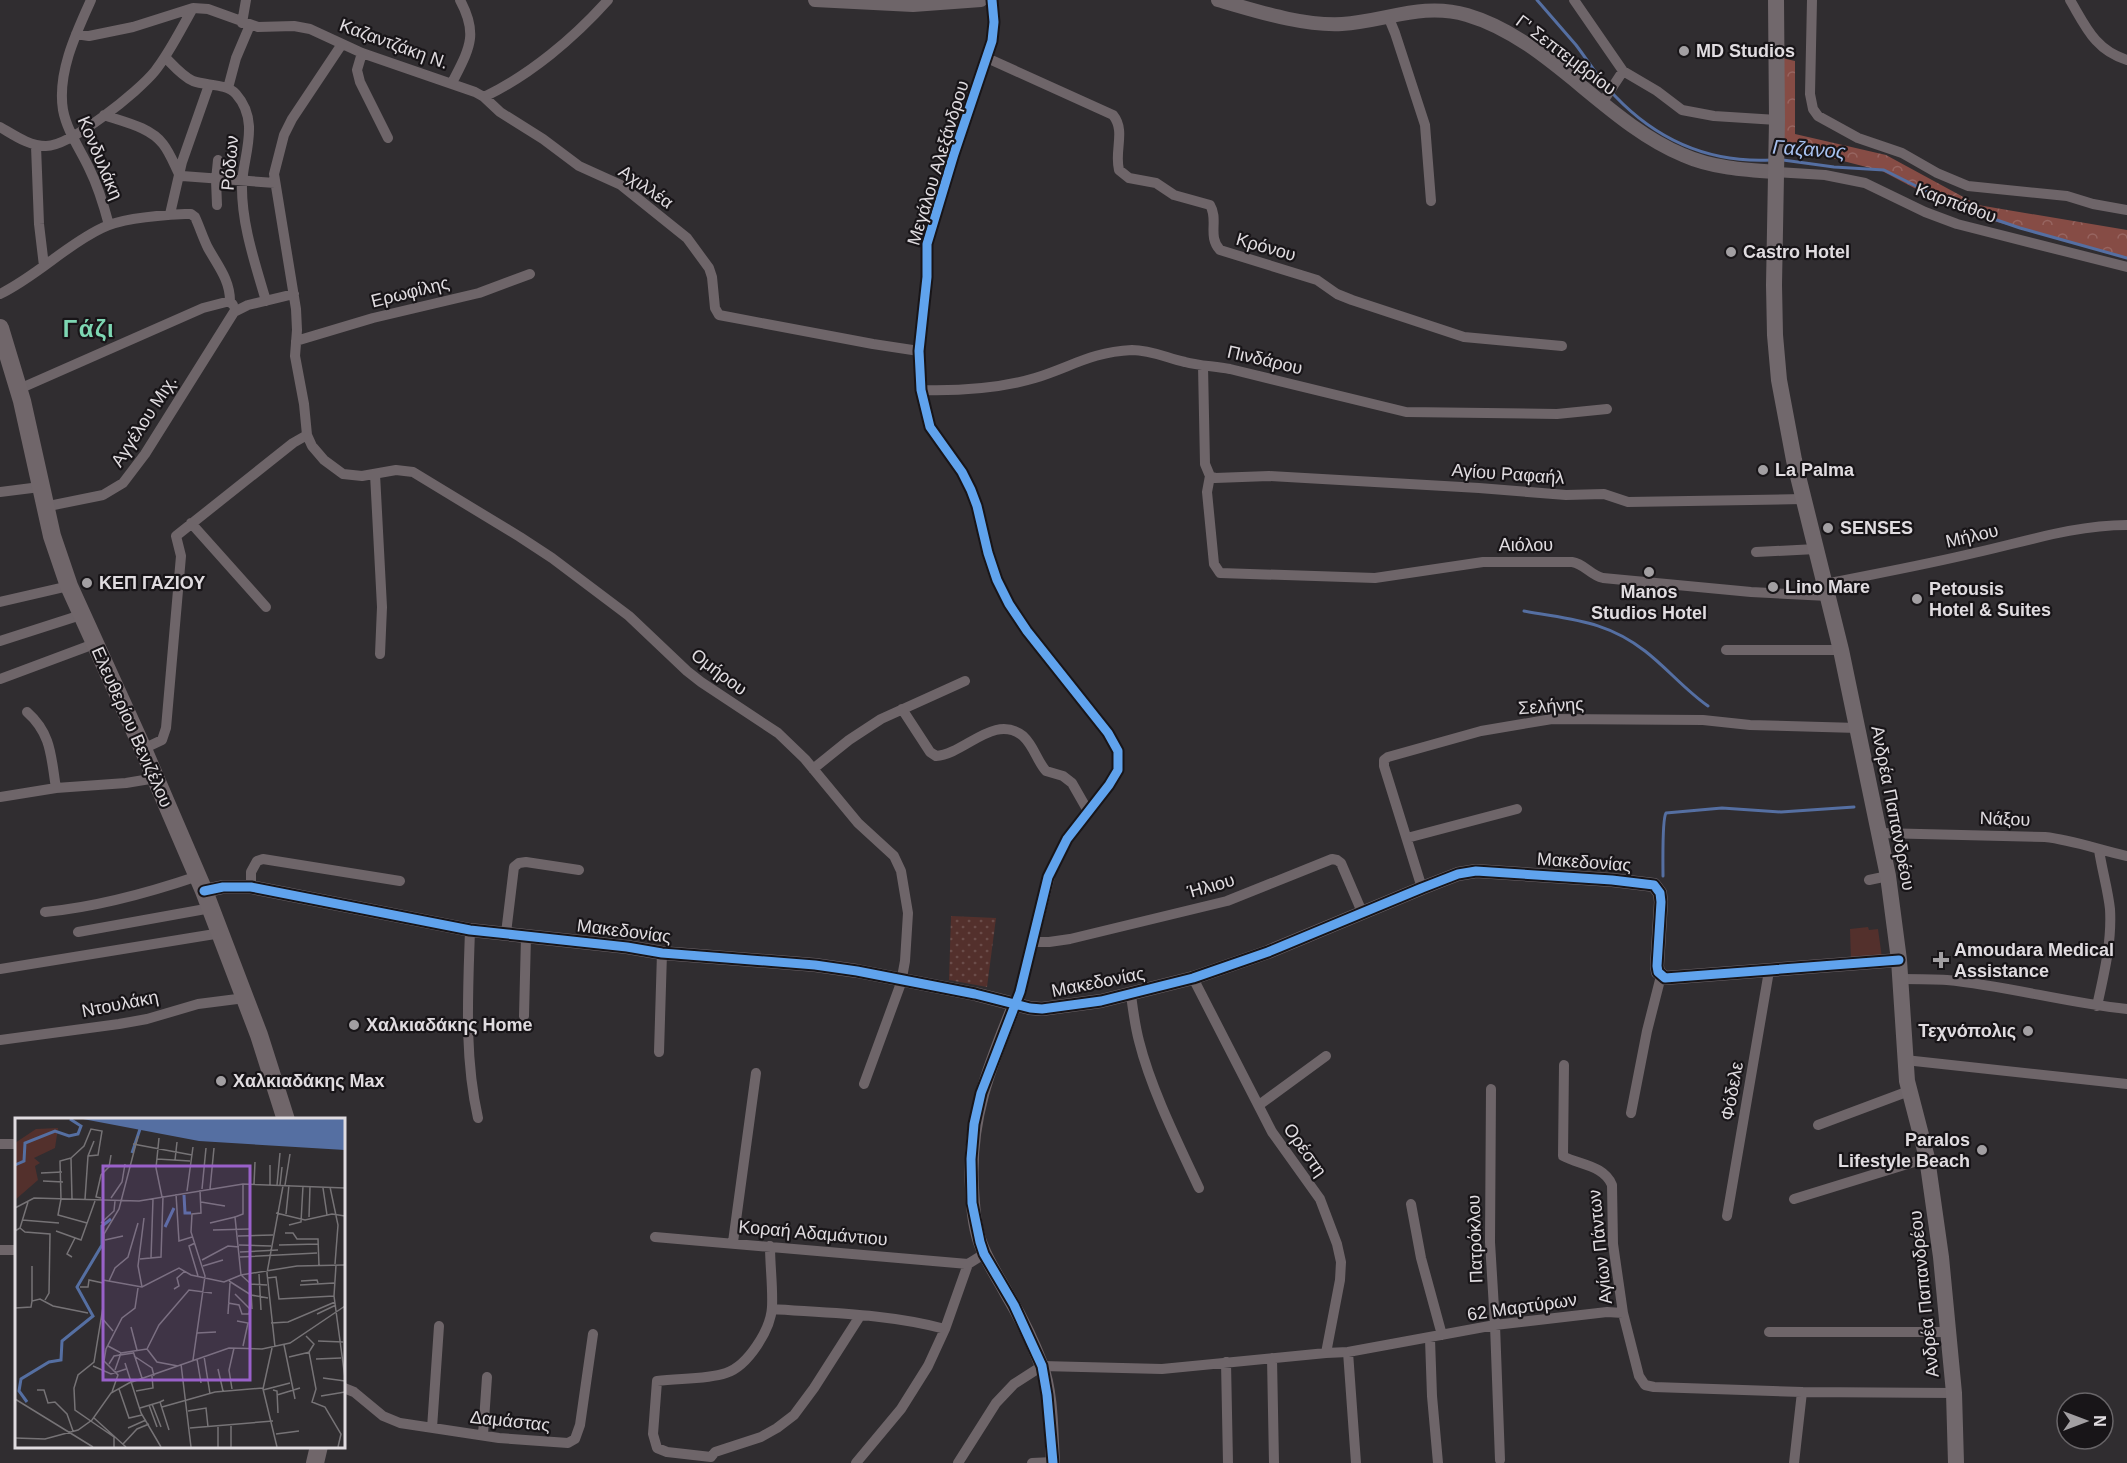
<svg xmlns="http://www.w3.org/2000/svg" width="2127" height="1463" viewBox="0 0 2127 1463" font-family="Helvetica,sans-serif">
  <defs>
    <pattern id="grass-dots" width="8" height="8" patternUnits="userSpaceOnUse" patternTransform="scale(1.5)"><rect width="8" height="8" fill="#53302c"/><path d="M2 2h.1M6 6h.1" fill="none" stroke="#6b4d4a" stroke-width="1.8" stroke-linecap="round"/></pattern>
    <pattern id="forest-crowns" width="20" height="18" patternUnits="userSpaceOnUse" patternTransform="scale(1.5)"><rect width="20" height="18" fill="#864c45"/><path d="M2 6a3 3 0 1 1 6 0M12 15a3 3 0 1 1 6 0" fill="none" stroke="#976560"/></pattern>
  </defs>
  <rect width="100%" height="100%" fill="#302d30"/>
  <!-- grass -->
  <path fill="url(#grass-dots)" d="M 951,916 L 996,918 L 987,987 L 949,980 Z"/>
  <!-- forest -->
  <path fill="url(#forest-crowns)" d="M 1782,58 L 1795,61 L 1795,134 L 1886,155 L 1978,205 L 2127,230 L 2127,258 L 1958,211 L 1882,171 L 1781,145 Z"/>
  <!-- park -->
  <path fill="#53302c" d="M 1868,927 L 1869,930 L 1878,929 L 1882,958 L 1851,962 L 1850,929 Z"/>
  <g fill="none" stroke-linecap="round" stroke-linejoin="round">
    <!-- stream -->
    <path stroke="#556fa2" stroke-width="3" d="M 1537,0 C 1550,15 1563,30 1576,45 C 1589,62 1600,81 1615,96 C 1657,140 1709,163 1771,160
      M 1783,160 L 1834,167 L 1884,170 L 1956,206 L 2020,228 L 2127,258
      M 1524,611 C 1571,620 1605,620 1645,651 C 1667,668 1685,690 1708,706
      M 1663,876 C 1663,864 1662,819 1666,813 L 1722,808 L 1781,812 L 1854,807"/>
    <!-- minor -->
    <path stroke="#6e6569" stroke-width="10" d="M 91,0 C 76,33 57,73 63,110 C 67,131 80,149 89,168 C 98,186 104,206 109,225
      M 992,0 L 994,22 L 992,41 L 954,154 L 927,244 L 927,277 L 919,351 L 921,390 L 930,427 L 962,472 L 971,490 L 977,506 L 988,553 L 997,580 L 1009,604 L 1027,631 L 1108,733 L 1118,751 L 1118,770 L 1109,785 L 1067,839 L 1052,868 L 1020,992 L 1015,1004
      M 1574,0 L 1623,71 L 1657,91 L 1682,110 L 1714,116 L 1777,120
      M 1812,0 L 1810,94 L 1813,109 L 1818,116 L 1858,138 L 1902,153 L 1937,173 L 1968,186 L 2067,196 L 2093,204 L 2127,210
      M 2070,0 C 2086,27 2095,50 2127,60
      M 1388,16 L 1395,33 L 1425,125 L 1431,201
      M 242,23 L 246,0
      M 76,34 L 89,36 L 133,27 L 193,8
      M 342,44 L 292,119 L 284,135 L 274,174 L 296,309 L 297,330 L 295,356 L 304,404 L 307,435 L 312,446 L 324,460 L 343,474 L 362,476 L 396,470 L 413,472 L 520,537 L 552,558 L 629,616 L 687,671 L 701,682 L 778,733 L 805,759 L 858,823 L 894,856 L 901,871 L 908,913 L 905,961 L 901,983 L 864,1084
      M 362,53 L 357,70 L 360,82 L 388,138
      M 165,57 C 173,65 182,76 193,81 C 206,86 226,83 236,94 C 260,121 244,153 242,183 C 241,223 255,263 266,301
      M 987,58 L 1113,115 C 1126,131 1114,151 1119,170 L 1129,178 L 1156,183 L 1174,195 L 1210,205 C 1219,220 1207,236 1220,250 L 1317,280 L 1337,294 L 1352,300 L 1464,337 L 1562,346
      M 452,83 C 469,49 479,35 460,0
      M 228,88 L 236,58 L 250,25
      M 484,97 C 530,75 574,38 608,0
      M 1602,103 L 1623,71
      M 104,115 C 124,122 150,127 163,144 C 170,153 174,164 179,174 L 182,176 L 275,183
      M 0,127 C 14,135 29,146 46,146 C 71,146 139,91 155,71 C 170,52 181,29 193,8 L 208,9 L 258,27 L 294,26 L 310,29 L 362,53 L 475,92 L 484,97 L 500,112 L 543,139 L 579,166 L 621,185 L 687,238 L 709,268 L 712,277 L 715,308 L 719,315 L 873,344 L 919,351
      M 36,146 L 39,224 L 44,266
      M 1776,172 L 1825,175 L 1865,183 L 1925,212 L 1957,224 L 2127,267
      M 217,205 L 216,180 L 218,160
      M 170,214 L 182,162 L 209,85
      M 0,294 C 37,276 66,245 102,228 C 122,218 164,215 185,214 L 191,214 L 195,217 C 200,228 203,238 208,248 C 218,266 230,280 230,301
      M 296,341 L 373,318 L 479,293 L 530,274
      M 1203,366 L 1205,464 L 1210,476 L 1207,492 L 1214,564 L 1220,573 L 1375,578 L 1483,562 L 1572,562 C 1585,564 1590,575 1603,578 L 1751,592 L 1828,596
      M 19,389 L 203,308 L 230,301 L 233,305
      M 921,390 C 960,391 998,389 1035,378 C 1071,367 1091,352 1132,350 C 1151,350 1167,358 1185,362 C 1200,366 1215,366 1230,369 L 1406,412 L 1557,414 L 1607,409
      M 375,474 L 382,607 L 380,654
      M 1210,476 L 1215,478 L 1269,476 L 1479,488 L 1566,495 L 1604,494 L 1628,502 L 1803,499
      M 0,492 L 40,487
      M 44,507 L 103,495 L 123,483 L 145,454 L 234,312 L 248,305 L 294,294
      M 191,523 L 266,607
      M 1756,552 L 1816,549
      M 1825,584 C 1874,574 1924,565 1974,553 C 2024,542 2075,525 2127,525
      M 0,602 L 69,586
      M 0,641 L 81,615
      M 1726,650 L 1841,650
      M 0,679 L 94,644
      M 902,709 L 930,752 L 936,756 C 965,754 994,713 1023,736 C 1034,746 1037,761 1046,771 L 1063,776 L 1072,783 L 1088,811
      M 27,712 C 52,734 51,758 56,788
      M 143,749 L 162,740 L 166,728 L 181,556 L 176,536 L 293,443 L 307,435
      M 813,769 L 849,740 L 881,719 L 965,681
      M 0,797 L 56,788 L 126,783 L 156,778
      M 1879,833 L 2045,837 C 2073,840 2099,850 2127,856
      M 1407,838 L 1517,809
      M 1869,880 L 1888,876
      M 251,887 L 251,872 L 257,861 L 263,859 L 400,881
      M 1422,888 L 1384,766 L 1384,760 L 1388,757 L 1481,731 L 1552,719 L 1703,720 L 1750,725 L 1858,728
      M 45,912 C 97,907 148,893 198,876
      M 470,930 C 468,993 464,1056 478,1118
      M 78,932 L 211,908
      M 506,933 L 514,867 L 519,863 L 526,862 L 579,870
      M 1032,942 L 1049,942 L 1070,939 L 1227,901 L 1332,859 L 1337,860 L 1341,863 L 1362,912
      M 0,969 L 221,933
      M 1193,978 L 1272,1132 L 1320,1199 L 1337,1244 L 1341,1262 L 1340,1280 L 1326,1353
      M 1901,979 C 1916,979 1932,979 1947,980 C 2008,986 2067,1003 2127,1009
      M 1131,995 C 1133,1010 1135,1026 1139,1041 C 1151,1089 1178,1143 1199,1188
      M 2097,1006 C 2104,974 2112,942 2110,909 C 2108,890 2102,870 2099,850
      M 524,1016 L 526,936
      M 0,1040 L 119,1024 L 147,1019 L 198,1004 L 245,998
      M 659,1052 L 662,953
      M 1905,1060 L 2127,1084
      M 1564,1065 L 1563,1156 C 1579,1165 1604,1165 1612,1185 L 1613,1244 L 1623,1313
      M 1491,1089 L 1490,1242 L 1495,1325 L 1500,1460
      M 1259,1105 L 1326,1056
      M 1631,1113 L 1647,1031 L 1661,976
      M 1818,1125 L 1909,1091
      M 0,1144 L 16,1144
      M 1794,1199 L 1927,1158
      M 1411,1204 L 1421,1258 L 1442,1335
      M 1727,1216 L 1769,971
      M 655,1237 L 968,1264
      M 733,1242 L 756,1073
      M 0,1250 L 16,1250
      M 772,1309 C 829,1313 890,1314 945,1329
      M 1769,1332 L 1949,1332
      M 1430,1339 L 1432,1396 L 1438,1463
      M 1348,1352 L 1356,1463
      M 1272,1358 L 1274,1463
      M 1226,1362 L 1228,1463
      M 344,1388 L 354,1392 L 383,1416 L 400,1423 L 499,1438 L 568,1443 L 575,1439 L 580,1425 L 593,1334
      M 432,1428 L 439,1326
      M 483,1435 L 487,1377
      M 711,1457 L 667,1452 L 657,1448 L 653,1434 L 657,1381 C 679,1378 705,1380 726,1373 C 748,1366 771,1329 772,1307 C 773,1287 770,1266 770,1246
      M 711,1457 L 715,1452 L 761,1437 L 777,1428 L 794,1415 L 814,1388 L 860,1316
      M 856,1463 L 901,1409 L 928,1366 L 945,1329 L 968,1264 L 984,1254
      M 958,1463 L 996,1403 L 1014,1384 L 1042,1366 L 1162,1369 L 1326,1353 L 1348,1352 L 1495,1325 L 1607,1312 L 1623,1313 L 1639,1376 L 1645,1385 L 1654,1387 L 1802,1392 L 1954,1393
      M 1032,1463 L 1053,1462
      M 1794,1463 L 1802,1392"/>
    <!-- tertiary -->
    <path stroke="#6e6569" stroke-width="14" d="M 815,0 L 913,5 L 981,0
      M 1218,0 C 1257,11 1301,26 1342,24 C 1387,21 1422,2 1467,15 C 1549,39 1604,122 1683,155 C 1712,168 1745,170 1776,172
      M 204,891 L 223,887 L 251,887 L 470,930 L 627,947 L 662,953 L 815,965 L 857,971 L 975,994 L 1030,1008 L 1042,1009 L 1101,1001 L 1193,978 L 1268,952 L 1422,888 L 1458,874 L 1476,871 L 1612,880 L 1654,885 L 1660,893 L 1661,902 L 1657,966 L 1658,972 L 1665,978 L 1899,960
      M 1015,1004 C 989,1067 968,1119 972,1188 C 973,1206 974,1224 980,1242 C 986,1260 998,1277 1007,1294 C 1020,1316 1032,1340 1041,1364 C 1052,1394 1051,1431 1053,1463"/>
    <!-- secondary -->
    <path stroke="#71686c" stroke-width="16" d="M 1776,0 L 1777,120 L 1774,285 L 1775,335 L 1779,380 L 1794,460 L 1841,650 L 1888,876 L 1899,960 L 1907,1081 L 1927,1158 L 1941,1257 L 1954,1393 L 1956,1463"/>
    <!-- primary -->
    <path stroke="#70666a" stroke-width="18" d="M 0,328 L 22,401 L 52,536 L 69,586 L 143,749 L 204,891 L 259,1035 L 286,1120
      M 315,1463 L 319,1446"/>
    <defs>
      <path id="cycleway" d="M 992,0 L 994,22 L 992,41 L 954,154 L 927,244 L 927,277 L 919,351 L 921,390 L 930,427 L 962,472 L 971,490 L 977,506 L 988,553 L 997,580 L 1009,604 L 1027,631 L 1108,733 L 1118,751 L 1118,770 L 1109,785 L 1067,839 L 1048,877 L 1020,992 L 981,1093 L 974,1124 L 971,1159 L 972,1203 L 980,1242 L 984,1254 L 1014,1305 L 1042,1366 L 1047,1395 L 1053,1463
        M 204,891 L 223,887 L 251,887 L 470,930 L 627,947 L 662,953 L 815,965 L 857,971 L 975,994 L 1030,1008 L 1042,1009 L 1101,1001 L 1193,978 L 1268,952 L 1422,888 L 1458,874 L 1476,871 L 1612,880 L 1654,885 L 1660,893 L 1661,902 L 1657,966 L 1658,972 L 1665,978 L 1899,960"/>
    </defs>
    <!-- cycleway casing -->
    <use href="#cycleway" stroke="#181518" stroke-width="13"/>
    <!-- cycleway -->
    <use href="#cycleway" stroke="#60a3ed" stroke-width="9"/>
  </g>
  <!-- markers -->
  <g fill="#a29fa2" stroke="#181518" stroke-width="2">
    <circle cx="1684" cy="51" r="6"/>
    <circle cx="1731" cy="252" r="6"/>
    <circle cx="1763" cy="470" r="6"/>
    <circle cx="1828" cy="528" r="6"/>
    <circle cx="1649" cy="572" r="6"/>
    <circle cx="87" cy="583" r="6"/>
    <circle cx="1773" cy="587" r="6"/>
    <circle cx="1917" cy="599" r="6"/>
    <path d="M1938 951h6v6h6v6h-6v6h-6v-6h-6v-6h6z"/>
    <circle cx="354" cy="1025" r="6"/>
    <circle cx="2028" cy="1031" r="6"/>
    <circle cx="221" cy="1081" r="6"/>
    <circle cx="1982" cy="1150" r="6"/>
  </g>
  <g text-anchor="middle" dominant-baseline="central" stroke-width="4.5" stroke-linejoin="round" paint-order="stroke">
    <!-- street labels -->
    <g font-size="18" fill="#e0dce0" stroke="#181518">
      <text transform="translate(394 44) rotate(20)">Καζαντζάκη Ν.</text>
      <text transform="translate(1566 55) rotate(37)">Γ' Σεπτεμβρίου</text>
      <text transform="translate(100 158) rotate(67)">Κονδυλάκη</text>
      <text transform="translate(230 163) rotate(-85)">Ρόδων</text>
      <text transform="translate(938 163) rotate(-73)">Μεγάλου Αλεξάνδρου</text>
      <text transform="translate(646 187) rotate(35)">Αχιλλέα</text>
      <text transform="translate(1956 203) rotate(20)">Καρπάθου</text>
      <text transform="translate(1266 247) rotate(16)">Κρόνου</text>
      <text transform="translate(410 292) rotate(-14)">Ερωφίλης</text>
      <text transform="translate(1265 360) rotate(13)">Πινδάρου</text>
      <text transform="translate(144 421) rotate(-57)">Αγγέλου Μιχ.</text>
      <text transform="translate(1508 474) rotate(4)">Αγίου Ραφαήλ</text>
      <text transform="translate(1972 536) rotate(-13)">Μήλου</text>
      <text x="1526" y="545">Αιόλου</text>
      <text transform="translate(719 672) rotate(37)">Ομήρου</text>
      <text transform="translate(1551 706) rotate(-4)">Σελήνης</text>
      <text transform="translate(132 727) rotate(66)">Ελευθερίου Βενιζέλου</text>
      <text transform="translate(1893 808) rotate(79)">Ανδρέα Παπανδρέου</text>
      <text transform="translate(2005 819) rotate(2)">Νάξου</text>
      <text transform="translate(1584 862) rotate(4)">Μακεδονίας</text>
      <text transform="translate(1211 886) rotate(-16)">Ήλιου</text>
      <text transform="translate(624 931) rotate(7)">Μακεδονίας</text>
      <text transform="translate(1098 982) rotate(-11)">Μακεδονίας</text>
      <text transform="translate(120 1004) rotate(-11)">Ντουλάκη</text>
      <text transform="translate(1732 1091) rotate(-80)">Φόδελε</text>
      <text transform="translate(1305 1150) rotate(55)">Ορέστη</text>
      <text transform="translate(813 1233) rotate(5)">Κοραή Αδαμάντιου</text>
      <text transform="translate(1475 1239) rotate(-92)">Πατρόκλου</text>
      <text transform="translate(1600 1247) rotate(-96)">Αγίων Πάντων</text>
      <text transform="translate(1924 1294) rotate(-96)">Ανδρέα Παπανδρέου</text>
      <text transform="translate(1522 1307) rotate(-8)">62 Μαρτύρων</text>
      <text transform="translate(510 1421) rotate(6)">Δαμάστας</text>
    </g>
    <!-- poi labels -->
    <g font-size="18" font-weight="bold" fill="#e0dce0" stroke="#181518" text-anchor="start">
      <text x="1696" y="51">MD Studios</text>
      <text x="1743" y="252">Castro Hotel</text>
      <text x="1775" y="470">La Palma</text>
      <text x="1840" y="528">SENSES</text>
      <text x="99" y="583">ΚΕΠ ΓΑΖΙΟΥ</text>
      <text x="1785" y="587">Lino Mare</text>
      <text x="1929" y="589">Petousis<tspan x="1929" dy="21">Hotel &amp; Suites</tspan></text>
      <text x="1649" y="592" text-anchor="middle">Manos<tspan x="1649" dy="21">Studios Hotel</tspan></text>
      <text x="1954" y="950">Amoudara Medical<tspan x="1954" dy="21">Assistance</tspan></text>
      <text x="366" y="1025">Χαλκιαδάκης Home</text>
      <text x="2016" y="1031" text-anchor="end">Τεχνόπολις</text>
      <text x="233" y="1081">Χαλκιαδάκης Max</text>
      <text x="1970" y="1140" text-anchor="end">Paralos<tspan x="1970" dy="21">Lifestyle Beach</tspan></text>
    </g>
    <!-- water labels -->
    <g font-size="20" font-style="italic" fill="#a7c1f0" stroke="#181518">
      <text transform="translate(1809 149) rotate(4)">Γαζανος</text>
    </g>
    <!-- district labels -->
    <g font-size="24" font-weight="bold" letter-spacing="1.5" fill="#7ed7b3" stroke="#181518">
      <text x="89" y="328">Γάζι</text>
    </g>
  </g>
  <!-- overview -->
  <g transform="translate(15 1118)">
    <rect width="330" height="330" fill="#302d30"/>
    <path d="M 43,10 L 40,30 L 19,40 L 25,45 L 20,48 L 23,62 L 0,82 L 0,25 L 21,11 Z" fill="#53302c"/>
    <path d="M 68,1 L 330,1 L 330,32 L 184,23 Z" fill="#556fa2"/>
    <path fill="none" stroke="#556fa2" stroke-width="3" d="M 117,35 L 125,11M 0,47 L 9,43 L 10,25 L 40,13 L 54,18 L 63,16 L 66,8 L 55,1M 169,77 L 170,95 L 176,95M 150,109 L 159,90M 12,284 L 4,273 L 6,261 L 34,244 L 46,242 L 47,223 L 78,198 L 62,169 L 87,127 L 87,108 L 96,101"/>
    <path fill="none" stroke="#767376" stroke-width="1.5" d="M 144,20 L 141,50 L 147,79M 118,26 L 177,37M 142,41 L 175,43M 160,42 L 162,24M 255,47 L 255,67M 26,55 L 47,54M 28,63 L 48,64M 228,66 L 228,96 L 220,99 L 226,157 L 236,166 L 252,167M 239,66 L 240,44M 262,67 L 265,35M 265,67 L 267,49M 270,67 L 275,36M 315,69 L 323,107 L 320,146M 308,70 L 312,97M 187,71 L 191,30M 195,71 L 199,30M 172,73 L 178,29M 161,76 L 164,123 L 177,119M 86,80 L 81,79 L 86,57 L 94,49 L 96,37M 96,80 L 107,64 L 110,46M 46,81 L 45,43 L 56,40M 46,81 L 43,97 L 72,105M 57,81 L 56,40 L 69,28 L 76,11 L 87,13 L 83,37 L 73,38M 70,81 L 73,38 L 79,23M 186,84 L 210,88M 0,90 L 19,80 L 124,83 L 228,66 L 330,70M 261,95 L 290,102 L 317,96 L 330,98M 271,96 L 274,67M 294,99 L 295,69M 7,102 L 44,105M 86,105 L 99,93 L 100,83M 195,105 L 220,99M 274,107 L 286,104 L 288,68M 5,110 L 10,114 L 35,116 L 34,175 L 30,182M 198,112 L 235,111M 0,113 L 5,110 L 13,84M 41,113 L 66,122 L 80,83M 270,115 L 278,115 L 282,121 L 303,121 L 304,147M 223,118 L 258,117M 90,122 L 108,118M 180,125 L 174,128 L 183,158M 224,127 L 256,128M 264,127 L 303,126M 225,134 L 263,132M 57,139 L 52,136 L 60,120M 225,139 L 302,135M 136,140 L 138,81M 125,141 L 146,139 L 148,78M 187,142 L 213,128 L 224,129M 321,147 L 319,178 L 330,260M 188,148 L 208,142M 235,156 L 237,191M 244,156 L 246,192M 252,160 L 261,159 L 264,181 L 319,178M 88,162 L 127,169 L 164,150 L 176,157 L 209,164 L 226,157 L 282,148 L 330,147M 94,163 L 100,150 L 113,139 L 123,105M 214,163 L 236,177 L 253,180M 286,163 L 302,162 L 303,165M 285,167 L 319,165M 65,169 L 73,169 L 74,162 L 88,165M 127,169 L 123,148 L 129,100M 159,171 L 164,168 L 162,160 L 170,153M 220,176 L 235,191M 17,183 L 17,148M 213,185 L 224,187 L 227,196 L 234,196 L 235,191M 0,190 L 16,189 L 17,183 L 25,181 L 38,188 L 73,195M 213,196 L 215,165M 302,196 L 321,187M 86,199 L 98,213M 222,203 L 233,205 L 228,228M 256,205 L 273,204 L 320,184M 116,209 L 122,232M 182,215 L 201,214M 291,218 L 299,226 L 294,234 L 301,271 L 297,284 L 310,289 L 326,316 L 323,329M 303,223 L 328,224M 269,227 L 280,281M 93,228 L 106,235 L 132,231M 260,229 L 252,155 L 268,68M 257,230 L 248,271 L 262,329M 132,231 L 144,207 L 174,172 L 197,175M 132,231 L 142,244 L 163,248M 118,233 L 127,260M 119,238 L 137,250 L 139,258M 189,238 L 195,276M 274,239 L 295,234M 182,241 L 186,265M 301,241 L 326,240M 178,242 L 190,158 L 176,114 L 177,96 L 186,95 L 185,72M 110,245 L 126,295 L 146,329M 94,246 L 99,238 L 118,235M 166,246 L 176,329M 78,248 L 96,256 L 111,251M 203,251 L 208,273M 100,252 L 106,235M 308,260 L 330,263M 104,271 L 114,300 L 127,297M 217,271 L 214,252 L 219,230M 22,272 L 29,272 L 33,285 L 40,284 L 52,296 L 58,313M 248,272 L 275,265M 258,272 L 262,273 L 263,295M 121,273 L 138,270 L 137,258M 97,274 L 103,257 L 89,243 L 91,231 L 107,200 L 120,190 L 123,170M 262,277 L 285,270M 306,278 L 330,274M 0,281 L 78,329M 149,282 L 145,284 L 154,312M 137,286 L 146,309M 134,287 L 142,309M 147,289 L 200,274 L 248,270M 125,290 L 145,284M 173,293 L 191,290 L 193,309M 79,300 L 111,329M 83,308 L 60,292 L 59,270 L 63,257 L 79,244 L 88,189 L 89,116 L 104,91 L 123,18M 83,308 L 99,319 L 99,329M 113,310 L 131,302M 175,310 L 258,303M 261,316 L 284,313M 0,320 L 30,321 L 63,312 L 77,302 L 96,275 L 114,265 L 214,230 L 247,231 L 275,225 L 330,188M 108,326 L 122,311 L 134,306M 203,329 L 203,309M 216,329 L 216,308"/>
    <path fill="#9961c9" fill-opacity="0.15" stroke="#9961c9" stroke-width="3" d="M 88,48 L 235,48 L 235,262 L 88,262 Z"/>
    <rect width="330" height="330" fill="none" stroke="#e0dce0" stroke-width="3"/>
  </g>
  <!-- north arrow -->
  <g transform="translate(2085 1421) rotate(90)"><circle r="28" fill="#181518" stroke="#686568" stroke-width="1.5"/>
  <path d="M0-4.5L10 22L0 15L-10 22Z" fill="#a29fa2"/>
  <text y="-9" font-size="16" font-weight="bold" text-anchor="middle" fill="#e0dce0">N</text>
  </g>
</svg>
